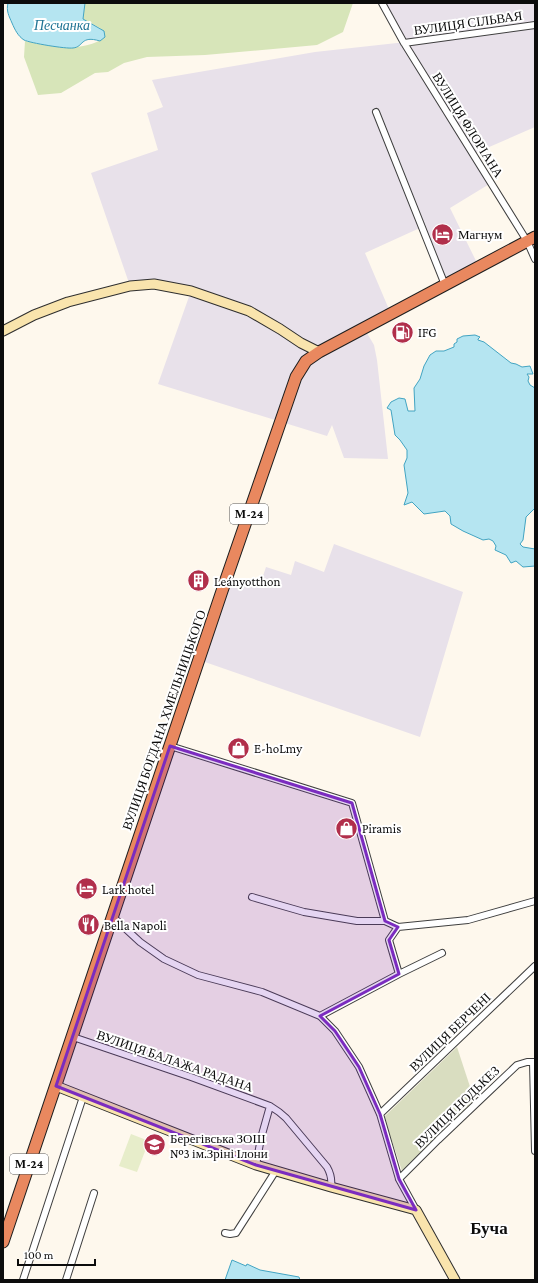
<svg xmlns="http://www.w3.org/2000/svg" width="538" height="1283" viewBox="0 0 538 1283" font-family="'Crimson Pro',serif">
  <rect width="100%" height="100%" fill="#fef8ed"/>
  <!-- industrial -->
  <path fill="#e8e1ea" d="M 385,3 L 535,3 L 535,127 L 473,154 L 491,183 L 450,208 L 479,267 L 445,285 L 422,227 L 365,253 L 391,314 L 364,328 L 374,345 L 377,360 L 388,459 L 344,458 L 332,425 L 327,436 L 158,384 L 191,291 L 130,286 L 91,173 L 158,150 L 147,113 L 163,107 L 152,80 L 315,52 L 406,42 Z
    M 334,544 L 463,592 L 420,737 L 202,661 L 231,577 L 260,585 L 266,567 L 291,575 L 295,561 L 324,572 Z"/>
  <!-- green -->
  <path fill="#d7e5b9" d="M 85,3 L 353,3 L 343,32 L 317,45 L 205,55 L 147,57 L 124,63 L 108,72 L 95,73 L 61,93 L 38,95 L 24,57 L 25,41 C 51,46 81,54 105,37 L 100,28 L 83,19 Z"/>
  <!-- cemetery -->
  <path fill="#d9ddc0" d="M 457,1047 L 475,1102 L 402,1171 L 384,1117 Z"/>
  <!-- pitch -->
  <path fill="#e7edca" d="M 131,1134 L 149,1141 L 137,1172 L 119,1166 Z"/>
  <!-- water -->
  <path fill="#b5e5f1" stroke="#42a4c2" d="M 8,3 L 85,3 L 83,19 L 104,31 L 105,37 L 100,41 C 80,35 84,47 73,48 C 66,49 30,43 24,40 C 18,36 15,30 12,23 C 9,16 6,11 8,3 Z
    M 475,335 L 480,337 L 478,339 L 478,340 L 484,342 L 511,363 L 516,364 L 522,367 L 530,366 L 533,374 L 527,374 L 529,377 L 528,381 L 530,385 L 535,388 L 535,508 L 526,517 L 523,540 L 520,544 L 523,547 L 535,549 L 535,566 L 523,567 L 516,561 L 511,563 L 506,555 L 495,550 L 496,546 L 493,541 L 489,539 L 483,540 L 463,531 L 451,524 L 450,516 L 445,511 L 424,514 L 412,502 L 404,505 L 408,493 L 404,465 L 407,458 L 407,450 L 400,440 L 395,435 L 391,410 L 387,408 L 391,402 L 399,398 L 405,399 L 408,411 L 415,411 L 414,388 L 420,379 L 424,366 L 430,355 L 436,351 L 444,351 L 454,347 L 454,344 L 457,342 L 457,339 L 463,336 Z
    M 232,1260 L 246,1266 L 247,1264 L 260,1270 L 299,1277 L 300,1280 L 225,1280 Z"/>
  <g fill="none" stroke-linecap="round" stroke-linejoin="round">
    <defs>
      <path id="street" d="M 382,3 L 404,43 L 527,241 L 535,259
        M 404,43 L 535,25
        M 376,112 L 445,285
        M 170,746 L 352,803 L 385,921 L 398,927
        M 252,897 L 304,912 L 357,921 L 385,921
        M 113,917 L 140,942 L 164,959 L 198,975 L 262,992 L 320,1016 L 335,1031 L 359,1067 L 380,1114 L 399,1179 L 416,1210
        M 399,974 L 442,953
        M 320,1016 L 399,974 L 389,940 L 398,927 L 468,920 L 535,901
        M 73,1037 L 191,1077 L 270,1106 L 279,1112 L 286,1118 L 327,1167 C 331,1174 332,1180 331,1187
        M 533,1062 L 535,1151
        M 380,1114 L 535,966
        M 256,1165 L 261,1138 L 270,1106
        M 399,1179 L 438,1140 L 517,1065 L 527,1062 L 535,1062
        M 225,1233 L 230,1234 L 236,1233 L 275,1172
        M 23,1280 L 83,1097
        M 66,1280 L 94,1193"/>
      <path id="secondary" d="M 3,331 L 34,315 L 68,302 L 130,286 L 154,284 L 191,291 L 249,311 L 280,329 L 301,343 L 319,352
        M 56,1086 L 256,1165 L 331,1187 L 416,1210 L 455,1280"/>
      <path id="highway" d="M 3,1242 L 222,591 L 296,377 L 306,361 L 319,352 L 535,237"/>
    </defs>
    <!-- street casing -->
    <use href="#street" stroke="#3f3f3f" stroke-width="8"/>
    <!-- secondary casing -->
    <use href="#secondary" stroke="#2e2e2e" stroke-width="11"/>
    <!-- highway casing -->
    <use href="#highway" stroke="#1d1d1d" stroke-width="13"/>
    <!-- street -->
    <use href="#street" stroke="#fff" stroke-width="6"/>
    <!-- secondary -->
    <use href="#secondary" stroke="#f9e4ad" stroke-width="9"/>
    <!-- highway -->
    <use href="#highway" stroke="#e9885f" stroke-width="11"/>
  </g>
  <!-- marked area -->
  <path fill="#7b2cbf" fill-opacity="0.2" stroke="#7b2cbf" stroke-width="3" stroke-linejoin="round" d="M 170,746 L 352,803 L 385,921 L 398,927 L 389,940 L 399,974 L 320,1016 L 335,1031 L 359,1067 L 380,1114 L 399,1179 L 416,1210 L 256,1165 L 56,1086 Z"/>
  <!-- icons -->
  <defs>
    <symbol id="hotel-disc" viewBox="-11 -11 22 22"><circle r="9.5" fill="#b12f4b" stroke="#fff"/><path d="M-6-4.5h1.5V1H6V5H4.5V3h-9V5H-6ZM-4 0a1.8 1.8 0 1 1 3.6 0ZM.5 0V-2.5h3Q6-2.5 6 0Z" fill="#fff"/></symbol>
    <symbol id="fuel-disc" viewBox="-11 -11 22 22"><circle r="9.5" fill="#b12f4b" stroke="#fff"/><path d="M-5.5-6h7V0h2V4h1.3V-2.5L3-4.5l.8-.8L6-3V5H2.5V1h-1V6h-7ZM-4.2-4.7v3.2H.2V-4.7Z" fill="#fff"/></symbol>
    <symbol id="building-disc" viewBox="-11 -11 22 22"><circle r="9.5" fill="#b12f4b" stroke="#fff"/><path d="M-4-6H4V6H1V3H-1V6H-4ZM-2.5-4.3h1.7v1.8h-1.7ZM.8-4.3h1.7v1.8H.8ZM-2.5-1h1.7V.8h-1.7ZM.8-1h1.7V.8H.8Z" fill="#fff"/></symbol>
    <symbol id="shop-disc" viewBox="-11 -11 22 22"><circle r="9.5" fill="#b12f4b" stroke="#fff"/><path d="M-5-2.5h2.3a2.7 3.5 0 0 1 5.4 0H5L5.5 6h-11ZM-1.5-2.5h3a1.5 2.3 0 0 0-3 0Z" fill="#fff"/></symbol>
    <symbol id="restaurant-disc" viewBox="-11 -11 22 22"><circle r="9.5" fill="#b12f4b" stroke="#fff"/><path d="M-5-6h1v4h1v-4h1v4h1v-4h1v5L-1.5 .5V6h-2V.5L-5-1ZM5-6V6H3V1.5H1.5Q1.5-4 5-6Z" fill="#fff"/></symbol>
    <symbol id="school-disc" viewBox="-11 -11 22 22"><circle r="9.5" fill="#b12f4b" stroke="#fff"/><path d="M0-5L7-2L0 1L-7-2ZM-4 1L0 2.5L4 1V4Q0 6-4 4Z" fill="#fff"/></symbol>
  </defs>
  <g fill-rule="evenodd">
    <use href="#hotel-disc" x="430" y="222" width="25" height="25"/>
    <use href="#fuel-disc" x="390" y="320" width="25" height="25"/>
    <use href="#building-disc" x="186" y="568" width="25" height="25"/>
    <use href="#shop-disc" x="226" y="736" width="25" height="25"/>
    <use href="#shop-disc" x="334" y="816" width="25" height="25"/>
    <use href="#hotel-disc" x="74" y="876" width="25" height="25"/>
    <use href="#restaurant-disc" x="76" y="912" width="25" height="25"/>
    <use href="#school-disc" x="142" y="1132" width="25" height="25"/>
  </g>
  <g text-anchor="middle" dominant-baseline="central" stroke-width="4" stroke-linejoin="round" paint-order="stroke">
    <!-- shield labels -->
    <g fill="#fff" stroke="#555" stroke-width="1">
      <rect x="230" y="504" width="38" height="20" rx="3"/>
      <rect x="10" y="1154" width="38" height="20" rx="3"/>
    </g>
    <g font-size="12" font-weight="bold" fill="#0c0c0c">
      <text x="249" y="514">М-24</text>
      <text x="29" y="1164">М-24</text>
    </g>
    <!-- street labels -->
    <g font-size="13" fill="#0c0c0c" stroke="#fff">
      <text transform="translate(468 23) rotate(-8)">ВУЛИЦЯ СІЛЬВАЯ</text>
      <text transform="translate(468 125) rotate(58)">ВУЛИЦЯ ФЛОРІАНА</text>
      <text transform="translate(164 720) rotate(-71)">ВУЛИЦЯ БОГДАНА ХМЕЛЬНИЦЬКОГО</text>
      <text transform="translate(450 1032) rotate(-44)">ВУЛИЦЯ БЕРЧЕНІ</text>
      <text transform="translate(175 1061) rotate(19)">ВУЛИЦЯ БАЛАЖА РАДАНА</text>
      <text transform="translate(457 1107) rotate(-44)">ВУЛИЦЯ НОДЬКЕЗ</text>
    </g>
    <!-- poi labels -->
    <g font-size="13" fill="#0c0c0c" stroke="#fff" text-anchor="start">
      <text x="458" y="234">Магнум</text>
      <text x="418" y="332">IFG</text>
      <text x="214" y="581">Leányotthon</text>
      <text x="254" y="748">E-hoLmy</text>
      <text x="362" y="828">Piramis</text>
      <text x="102" y="889">Lark hotel</text>
      <text x="104" y="925">Bella Napoli</text>
      <text x="170" y="1138">Берегівська ЗОШ<tspan x="170" dy="15">№3 ім.Зріні Ілони</tspan></text>
    </g>
    <!-- water labels -->
    <g font-size="14" font-style="italic" fill="#207494" stroke="#fff">
      <text x="62" y="25">Песчанка</text>
    </g>
    <!-- district labels -->
    <g font-size="17" font-weight="bold" fill="#0c0c0c" stroke="#fff">
      <text x="489" y="1228">Буча</text>
    </g>
  </g>
  <!-- border -->
  <rect width="538" height="1283" fill="none" stroke="#0c0c0c" stroke-width="8"/>
  <!-- scale -->
  <path d="M18 1259v6h77v-6" fill="none" stroke="#0c0c0c" stroke-width="2"/>
  <text x="24" y="1259" font-size="12" fill="#0c0c0c" stroke="#ffffff" stroke-width="3" paint-order="stroke">100 m</text>
</svg>
